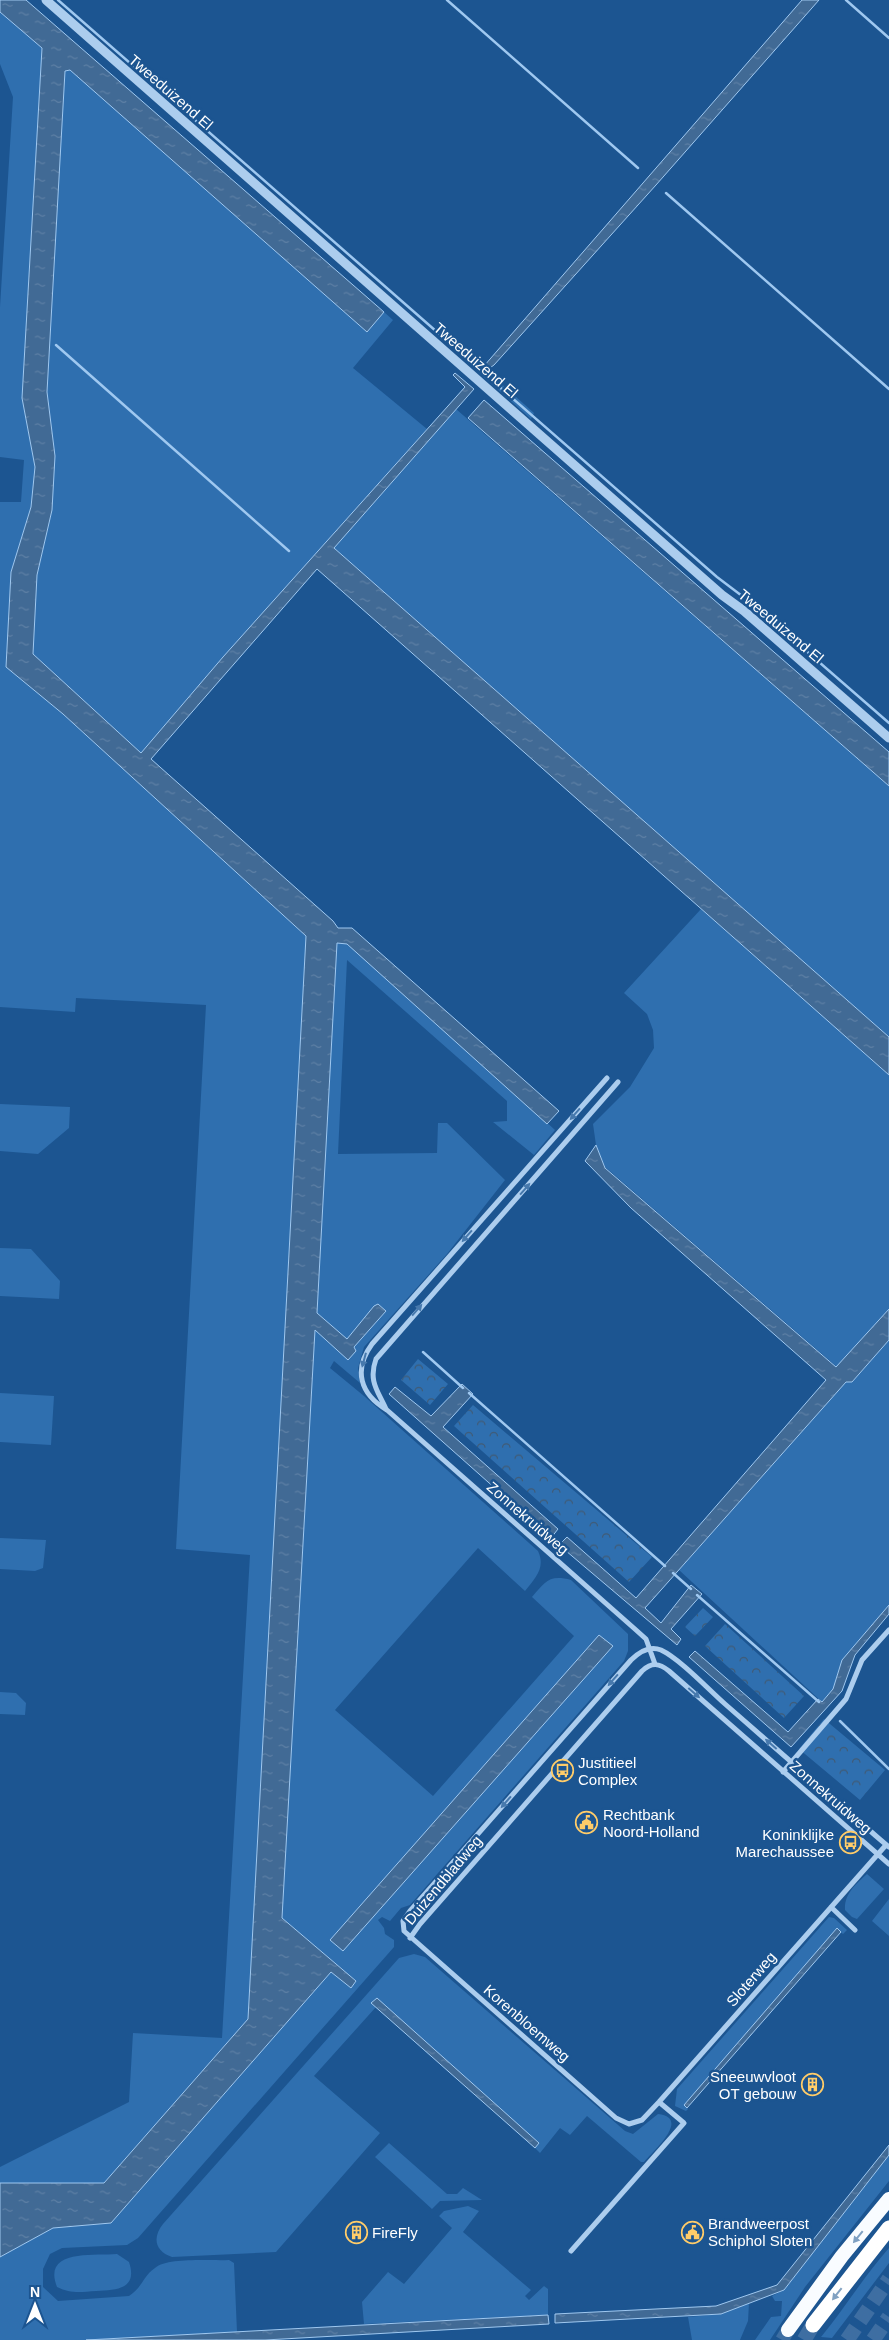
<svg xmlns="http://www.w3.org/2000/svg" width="889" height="2340" viewBox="0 0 889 2340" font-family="Arial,sans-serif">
  <defs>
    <pattern id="forest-crowns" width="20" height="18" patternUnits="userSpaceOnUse" patternTransform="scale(1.25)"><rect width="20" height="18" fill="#2f6faf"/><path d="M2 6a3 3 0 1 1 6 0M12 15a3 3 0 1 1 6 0" fill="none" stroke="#405a74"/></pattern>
    <pattern id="water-ripples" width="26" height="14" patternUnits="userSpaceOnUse" patternTransform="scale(1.25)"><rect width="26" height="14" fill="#416a95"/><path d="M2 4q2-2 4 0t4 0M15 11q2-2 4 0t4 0" fill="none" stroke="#5e80a5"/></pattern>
  </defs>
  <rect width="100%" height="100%" fill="#1c5591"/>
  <!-- grass -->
  <path fill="#2f6faf" d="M 0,12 L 42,48 L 22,398 L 35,467 L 31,507 L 11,572 L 6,666 L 63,714 L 306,936 L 248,2019 L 104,2183 L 0,2183 L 0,2167 L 129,2102 L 133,2033 L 222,2038 L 250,1555 L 176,1549 L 206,1005 L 76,998 L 75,1012 L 0,1007 L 0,502 L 21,502 L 24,460 L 0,457 L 0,307 L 13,97 L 0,64 Z
    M 70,69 L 367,332 L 384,312 L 393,320 L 353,368 L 427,429 L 223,657 L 141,753 L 33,654 L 37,575 L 52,510 L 55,456 L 47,392 L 65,71 Z
    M 480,362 L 485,369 L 534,413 L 531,419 L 477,371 Z
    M 456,409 L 889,786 L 889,1037 L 334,548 Z
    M 701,909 L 889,1075 L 889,1309 L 837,1367 L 605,1167 L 596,1145 L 593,1124 L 630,1087 L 654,1048 L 653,1030 L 647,1014 L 624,993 Z
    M 337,932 L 555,1130 L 534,1155 L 493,1122 L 507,1121 L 507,1101 L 347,960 L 338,1154 L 437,1153 L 438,1123 L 447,1123 L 505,1180 L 447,1254 L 364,1347 L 358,1368 L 360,1383 L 334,1361 L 330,1368 L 364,1396 L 538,1551 C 546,1568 535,1578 525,1591 L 478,1548 L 335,1710 L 433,1796 L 574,1636 L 532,1597 C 545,1582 549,1574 571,1580 L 628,1634 L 628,1651 L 624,1661 L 410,1905 L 401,1908 L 390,1921 L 382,1917 L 378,1920 L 384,1928 L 385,1934 L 394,1940 L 394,1947 L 138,2238 L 127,2245 L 62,2248 L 50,2254 L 43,2269 L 43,2287 L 58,2301 L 129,2296 C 143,2287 143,2276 155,2268 C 168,2257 211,2261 229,2260 L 234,2263 L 237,2332 L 86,2340 L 0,2340 L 0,2257 L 53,2228 L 111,2223 L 331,1972 L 351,1987 L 356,1981 L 282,1918 L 315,1330 L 354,1347 L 386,1311 L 374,1306 L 347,1340 L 317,1314 Z
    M 0,1104 L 70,1107 L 69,1128 L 38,1154 L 0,1151 Z
    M 0,1248 L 31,1249 L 60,1281 L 59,1299 L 0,1296 Z
    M 889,1340 L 889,1605 L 842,1660 L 833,1689 L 822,1702 L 679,1570 L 846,1382 L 852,1382 Z
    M 0,1393 L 54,1396 L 51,1445 L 0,1442 Z
    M 0,1538 L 46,1540 L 43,1568 L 35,1571 L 0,1569 Z
    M 0,1692 L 16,1693 L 26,1703 L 25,1715 L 0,1714 Z
    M 867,1874 L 884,1889 L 857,1919 L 852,1917 L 845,1910 C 844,1894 856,1884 867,1874 Z
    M 889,1899 L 889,1936 L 872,1921 Z
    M 829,1917 L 834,1918 L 847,1930 L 843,1934 L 837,1929 L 685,2105 L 688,2109 L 686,2111 L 675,2106 L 677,2089 Z
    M 414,1954 L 425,1957 L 625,2131 L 633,2134 L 658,2114 C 691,2118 654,2150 644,2162 L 641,2162 L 587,2116 L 570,2135 L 560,2128 L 540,2153 L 535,2148 L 539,2143 L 371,2003 L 376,2007 L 314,2076 L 380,2133 L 276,2252 L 172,2257 C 155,2251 152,2238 163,2224 L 399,1958 Z
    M 389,2143 L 447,2194 L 457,2194 L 463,2188 L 482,2200 L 440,2201 L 432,2209 L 375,2157 Z
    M 889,2155 L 889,2181 L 805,2287 L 770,2340 L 755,2340 L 771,2317 L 781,2316 L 782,2301 L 775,2301 L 772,2296 L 784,2290 Z
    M 468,2206 L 479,2211 L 463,2232 L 531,2290 L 525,2296 L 529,2300 L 544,2286 L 548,2289 L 548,2315 L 364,2324 L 362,2302 L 388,2272 L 404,2284 L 452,2228 L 439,2216 L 444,2211 Z
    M 889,2248 L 889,2263 L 832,2338 L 821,2337 C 845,2308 864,2276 889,2248 Z
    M 117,2254 L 129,2262 C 138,2289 117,2290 96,2291 C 81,2292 71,2294 57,2287 C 42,2249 93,2256 117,2254 Z
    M 749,2303 L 748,2321 L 740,2340 L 692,2340 L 688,2317 L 721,2314 Z"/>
  <!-- forest -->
  <path fill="url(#forest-crowns)" d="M 418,1359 L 448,1384 L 430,1405 L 401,1380 Z
    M 473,1405 L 652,1557 L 629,1582 L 454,1426 Z
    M 703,1608 L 713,1617 L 695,1636 L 685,1627 Z
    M 725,1624 L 804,1696 L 784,1718 L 705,1646 Z
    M 824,1719 L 885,1770 L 860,1800 L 799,1749 Z"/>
  <!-- water -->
  <path fill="url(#water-ripples)" stroke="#9fc8f0" d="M 0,0 L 26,0 L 384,312 L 367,332 L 70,70 L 65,71 L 47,392 L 55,456 L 52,510 L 37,575 L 33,654 L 141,753 L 223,657 L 465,387 L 453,375 L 455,373 L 474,389 L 334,548 L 889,1037 L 889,1075 L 317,569 L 151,759 L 333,921 L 338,928 L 352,928 L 559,1111 L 547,1124 L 347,944 L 337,943 L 317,1313 L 347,1339 L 374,1306 L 378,1304 L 386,1311 L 354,1347 L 356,1351 L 348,1360 L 315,1330 L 282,1918 L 356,1981 L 351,1988 L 331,1972 L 111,2223 L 53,2228 L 0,2257 L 0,2183 L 104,2183 L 248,2019 L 306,936 L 63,714 L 6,667 L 11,572 L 31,507 L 35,467 L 22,398 L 42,48 L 0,12 Z
    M 802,0 L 819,0 L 656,185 L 494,365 L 487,370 L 485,369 L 484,366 Z
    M 484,400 L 889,752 L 889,786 L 468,418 Z
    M 596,1145 L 605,1168 L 836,1367 L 889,1309 L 889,1340 L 852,1382 L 846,1382 L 645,1608 L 661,1623 L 691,1585 L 702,1594 L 671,1629 L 681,1639 L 677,1645 L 559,1545 L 567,1537 L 636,1598 L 826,1380 L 631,1208 L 585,1161 Z
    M 462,1384 L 473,1394 L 443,1427 L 558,1529 L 551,1538 L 389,1394 L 395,1387 L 431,1416 Z
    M 889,1605 L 889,1614 L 855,1655 L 842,1691 L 791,1747 L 689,1657 L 695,1651 L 788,1732 L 818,1699 L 822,1702 L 833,1689 L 842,1660 Z
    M 599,1635 L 613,1646 L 343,1951 L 330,1940 Z
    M 837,1928 L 841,1932 L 687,2108 L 684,2105 Z
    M 377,1998 L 539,2143 L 535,2148 L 371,2003 Z
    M 889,2145 L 889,2155 L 784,2290 L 721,2314 L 555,2323 L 555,2314 L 716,2306 L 777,2285 Z
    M 548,2315 L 549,2324 L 265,2340 L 86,2340 Z"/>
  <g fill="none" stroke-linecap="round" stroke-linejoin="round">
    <!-- stream -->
    <path stroke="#9fc8f0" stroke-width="2.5" d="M 58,0 L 469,360
      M 447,0 L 638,168
      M 846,0 L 889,38
      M 666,193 L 889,389
      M 56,345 L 289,551
      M 495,383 L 717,577 L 750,602 L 889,723
      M 423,1352 L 463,1388
      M 469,1393 L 665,1566
      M 673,1573 L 691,1589
      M 697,1595 L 819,1702
      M 840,1721 L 889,1769"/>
    <!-- trunk-tunnel -->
    <path stroke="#3e6ea2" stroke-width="14" stroke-dasharray="14 7" stroke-linecap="butt" d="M 782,2340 L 788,2330"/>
    <!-- motorway-tunnel -->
    <path stroke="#3e6ea2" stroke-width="15" stroke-dasharray="15 8" stroke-linecap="butt" d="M 804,2340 L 813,2325
      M 847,2340 L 889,2279
      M 873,2340 L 889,2317"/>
    <!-- minor -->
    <path stroke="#accdee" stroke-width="5" d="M 607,1078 L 372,1344 C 353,1370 360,1394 387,1410 L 636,1630 L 646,1639 L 655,1664
      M 386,1409 C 378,1391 368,1381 376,1359 L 618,1082
      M 783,1772 L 846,1699 L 862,1660 L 889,1630
      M 886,1845 L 659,2102 L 642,2120 L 629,2124 L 616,2118 L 404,1931 L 403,1921 L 410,1911 L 631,1660 C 639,1652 649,1645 661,1650 C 680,1659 708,1689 725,1704 C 776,1748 826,1792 876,1836 L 889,1847
      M 831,1907 L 855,1930
      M 410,1938 L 420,1924 L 642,1671 C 652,1662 659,1663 669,1671 L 889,1864
      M 571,2251 L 684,2123 L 659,2102"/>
    <!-- tertiary -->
    <path stroke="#accdee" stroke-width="9" d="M 46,0 L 722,595 L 744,611 L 889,738"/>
    <!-- trunk -->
    <path stroke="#f9fcff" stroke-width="14" d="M 788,2330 L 842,2256 L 889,2199"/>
    <!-- motorway -->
    <path stroke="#fff" stroke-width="15" d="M 813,2325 L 889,2228"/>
  </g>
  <!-- one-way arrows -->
  <defs><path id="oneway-solid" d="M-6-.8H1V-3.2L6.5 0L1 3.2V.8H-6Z" transform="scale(1.25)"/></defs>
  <g fill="#4779ad">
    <use href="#oneway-solid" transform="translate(575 1114) rotate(131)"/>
    <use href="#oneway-solid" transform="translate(525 1189) rotate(-49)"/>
    <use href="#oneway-solid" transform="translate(467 1236) rotate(131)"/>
    <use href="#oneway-solid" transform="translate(417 1310) rotate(-49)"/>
    <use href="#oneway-solid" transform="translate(364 1360) rotate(105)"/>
    <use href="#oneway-solid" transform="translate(613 1680) rotate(131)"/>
    <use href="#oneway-solid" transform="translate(694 1693) rotate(41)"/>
    <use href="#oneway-solid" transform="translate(771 1744) rotate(-139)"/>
    <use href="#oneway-solid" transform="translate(506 1802) rotate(131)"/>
  </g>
  <use fill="#7fa0c2" href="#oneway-solid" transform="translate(858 2237) rotate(129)"/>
  <use fill="#82a2c2" href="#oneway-solid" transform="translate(837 2294) rotate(128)"/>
  <!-- icons -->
  <defs>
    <symbol id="bus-ring" viewBox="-11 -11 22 22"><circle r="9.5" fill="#1c5591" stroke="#ffcc69" stroke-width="1.5"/><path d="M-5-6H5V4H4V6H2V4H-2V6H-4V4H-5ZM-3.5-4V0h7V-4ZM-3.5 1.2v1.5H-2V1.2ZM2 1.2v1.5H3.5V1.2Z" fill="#ffcc69"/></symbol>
    <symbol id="civic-ring" viewBox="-11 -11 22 22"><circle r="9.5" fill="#1c5591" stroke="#ffcc69" stroke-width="1.5"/><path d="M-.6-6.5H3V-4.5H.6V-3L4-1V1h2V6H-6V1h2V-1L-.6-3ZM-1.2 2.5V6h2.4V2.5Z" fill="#ffcc69"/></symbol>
    <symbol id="building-ring" viewBox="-11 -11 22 22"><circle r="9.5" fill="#1c5591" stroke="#ffcc69" stroke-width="1.5"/><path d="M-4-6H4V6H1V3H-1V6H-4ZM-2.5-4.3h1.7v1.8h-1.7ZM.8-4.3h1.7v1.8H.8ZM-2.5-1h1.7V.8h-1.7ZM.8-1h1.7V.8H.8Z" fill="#ffcc69"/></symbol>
  </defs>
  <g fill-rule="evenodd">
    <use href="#bus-ring" x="550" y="1758" width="25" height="25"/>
    <use href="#civic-ring" x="574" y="1810" width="25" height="25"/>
    <use href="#bus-ring" x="838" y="1830" width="25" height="25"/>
    <use href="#building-ring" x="800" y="2072" width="25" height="25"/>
    <use href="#building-ring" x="344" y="2220" width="25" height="25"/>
    <use href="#civic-ring" x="680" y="2220" width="25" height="25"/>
  </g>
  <g text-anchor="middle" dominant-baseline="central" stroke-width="5" stroke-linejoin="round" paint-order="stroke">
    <!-- street labels -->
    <g font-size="15" fill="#fff" stroke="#1c5591">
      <text transform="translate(171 92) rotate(41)">Tweeduizend El</text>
      <text transform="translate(476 360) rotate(41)">Tweeduizend El</text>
      <text transform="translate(781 626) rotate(40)">Tweeduizend El</text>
      <text transform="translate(528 1518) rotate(41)">Zonnekruidweg</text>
      <text transform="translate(831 1797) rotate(41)">Zonnekruidweg</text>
      <text transform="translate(443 1880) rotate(-50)">Duizendbladweg</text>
      <text transform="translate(751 1979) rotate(-49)">Sloterweg</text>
      <text transform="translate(527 2023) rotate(41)">Korenbloemweg</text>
    </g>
    <!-- poi labels -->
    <g font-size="15" fill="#fff" stroke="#1c5591" text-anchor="start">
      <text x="578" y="1762">Justitieel<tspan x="578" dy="17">Complex</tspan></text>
      <text x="603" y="1814">Rechtbank<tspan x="603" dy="17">Noord-Holland</tspan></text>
      <text x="834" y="1834" text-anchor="end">Koninklijke<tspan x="834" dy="17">Marechaussee</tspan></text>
      <text x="796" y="2076" text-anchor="end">Sneeuwvloot<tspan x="796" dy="17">OT gebouw</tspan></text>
      <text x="708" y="2223">Brandweerpost<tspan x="708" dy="17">Schiphol Sloten</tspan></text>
      <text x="372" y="2232">FireFly</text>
    </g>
  </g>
  <!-- north arrow -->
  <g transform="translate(35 2305)" stroke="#1c5591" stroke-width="4" paint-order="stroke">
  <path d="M0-4L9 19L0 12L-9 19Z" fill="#ffffff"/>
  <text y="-8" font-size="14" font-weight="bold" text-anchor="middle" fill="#ffffff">N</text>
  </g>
</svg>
